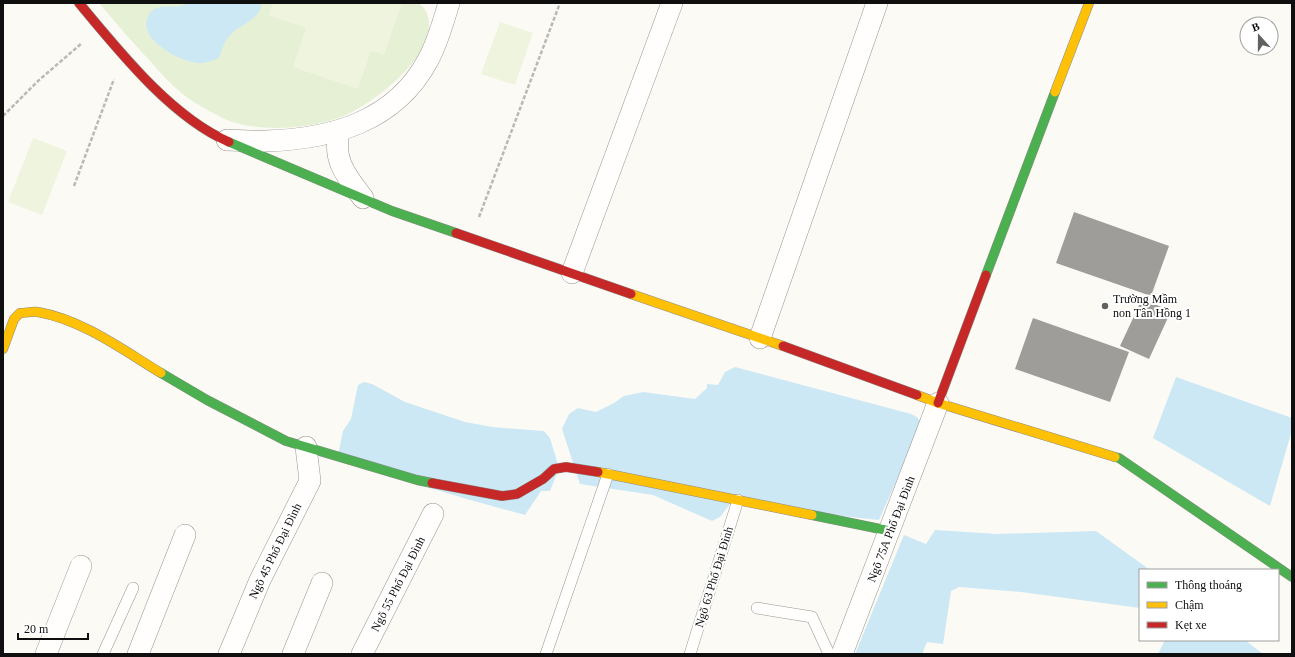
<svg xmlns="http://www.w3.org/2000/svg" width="1295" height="657" viewBox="0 0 1295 657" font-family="Georgia,serif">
  <rect width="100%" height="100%" fill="#fcfaf4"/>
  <!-- green -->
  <path fill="#e6f0d5" d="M 99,3 L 418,3 C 423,6 427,11 428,17 C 438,54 375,102 346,115 C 313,129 260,133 227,120 C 222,118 216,114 211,112 C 199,105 186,98 176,88 C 167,81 159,71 151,62 C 133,43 116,23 99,3 Z"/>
  <!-- pitch -->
  <path fill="#eff4df" d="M 273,3 L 402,3 L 384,55 L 371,51 L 358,89 L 293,67 L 306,28 L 268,15 Z
    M 500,22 L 533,33 L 515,85 L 481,74 Z
    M 33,138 L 67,151 L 42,215 L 8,202 Z"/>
  <!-- water -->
  <path fill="#cce8f4" d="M 188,3 L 262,3 C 260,20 240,24 230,35 C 224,41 222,50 219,58 C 213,61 204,63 198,63 C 180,62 137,39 148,17 C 149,15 151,11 153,10 C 164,2 175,11 188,3 Z
    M 735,367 L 911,414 C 917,417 920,418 921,425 L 879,520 L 730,504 L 720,517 L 712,521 L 653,495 L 580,484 L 562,429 L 569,414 L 578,408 L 596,412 L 614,403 L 624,396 L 643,392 L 695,399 L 707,388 L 707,384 L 718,385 L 725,372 Z
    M 1176,377 L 1292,418 L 1292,430 L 1270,506 L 1153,438 Z
    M 364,382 L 372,384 L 405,402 L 465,422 L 492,427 L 544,431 L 550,438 L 559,468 L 550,491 L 541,491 L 525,515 L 470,500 L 337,460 L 343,431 L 351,419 L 358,385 Z
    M 935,530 L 997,534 L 1096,531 L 1150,570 L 1140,570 L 1140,608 L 1021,592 L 959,587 L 951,591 L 943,644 L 927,642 L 922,654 L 855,654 L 904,535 L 926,544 Z
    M 1165,640 L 1245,640 L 1263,654 L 1158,654 Z"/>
  <!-- building -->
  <path fill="#9f9d99" d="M 1074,212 L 1169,246 L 1151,296 L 1056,263 Z
    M 1142,299 L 1171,311 L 1149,359 L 1120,346 Z
    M 1033,318 L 1129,352 L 1110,402 L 1015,369 Z"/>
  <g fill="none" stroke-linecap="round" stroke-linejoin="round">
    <defs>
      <path id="lane" d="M 757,608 L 812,617 L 829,654
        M 103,654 L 133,588
        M 546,654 L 608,474
        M 690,654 L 738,500"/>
      <path id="street" d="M 340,130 C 331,159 347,177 363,198
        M 227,140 C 240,140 253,142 266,141 C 331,139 395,122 428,60 C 438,42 443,22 449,3
        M 572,273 L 672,3
        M 760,338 L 877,3
        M 46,654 L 81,566
        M 138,654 L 185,535
        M 229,654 L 260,580 L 310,481 L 306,447
        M 293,654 L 322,583
        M 362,654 L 433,514
        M 842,654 L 938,403"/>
      <path id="fast" d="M 229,142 L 392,211 L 456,233
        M 986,275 L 1055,92
        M 161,373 L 207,400 L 286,441 L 417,480 L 432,483
        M 1115,457 L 1119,458 L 1292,577
        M 812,515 L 890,531"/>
      <path id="slow" d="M 1055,92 L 1089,3
        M 631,294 L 783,346
        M 3,349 L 14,319 L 20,313 C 26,313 33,311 38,312 C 83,320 123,350 161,373
        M 917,395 L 938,403 L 1115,457
        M 598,472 L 812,515"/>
      <path id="jam" d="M 79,3 C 119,51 171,117 229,142
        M 456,233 L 631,294
        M 783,346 L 917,395
        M 938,403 L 986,275
        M 432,483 L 502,496 L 517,494 L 543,479 L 554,469 L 566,467 L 598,472"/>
    </defs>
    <!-- lane casing -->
    <use href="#lane" stroke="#969592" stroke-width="12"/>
    <!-- street casing -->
    <use href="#street" stroke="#969592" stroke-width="22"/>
    <!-- fast casing -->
    <use href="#fast" stroke="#8c8b89" stroke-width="10"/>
    <!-- slow casing -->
    <use href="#slow" stroke="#8c8b89" stroke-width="10"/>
    <!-- jam casing -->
    <use href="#jam" stroke="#8c8b89" stroke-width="10"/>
    <!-- path -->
    <path stroke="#b9b9b8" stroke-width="2.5" stroke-dasharray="4 2" stroke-linecap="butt" d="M 3,116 L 38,81 L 82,43
      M 74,186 L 114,79
      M 479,217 L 560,3"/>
    <!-- lane -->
    <use href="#lane" stroke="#fffefd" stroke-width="11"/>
    <!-- street -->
    <use href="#street" stroke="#fffefd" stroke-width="21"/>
    <!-- fast -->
    <use href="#fast" stroke="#4caf50" stroke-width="9"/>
    <!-- slow -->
    <use href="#slow" stroke="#ffc107" stroke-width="9"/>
    <!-- jam -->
    <use href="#jam" stroke="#c62828" stroke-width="9"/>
  </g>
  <!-- markers -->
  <circle fill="#62615f" stroke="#fff" stroke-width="1.5" cx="1105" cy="306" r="4"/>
  <g text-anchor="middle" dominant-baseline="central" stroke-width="4" stroke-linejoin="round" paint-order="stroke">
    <!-- poi labels -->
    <g font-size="12" fill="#0f0f0f" stroke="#fff" text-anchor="start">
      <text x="1113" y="299">Trường Mầm<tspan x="1113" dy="14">non Tân Hồng 1</tspan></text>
    </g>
    <!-- street labels -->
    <g font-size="12" fill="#0f0f0f" stroke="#fff">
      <text transform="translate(891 529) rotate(-69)">Ngõ 75A Phố Đại Đình</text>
      <text transform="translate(275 551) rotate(-64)">Ngõ 45 Phố Đại Đình</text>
      <text transform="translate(714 577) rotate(-73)">Ngõ 63 Phố Đại Đình</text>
      <text transform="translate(398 584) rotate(-63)">Ngõ 55 Phố Đại Đình</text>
    </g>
  </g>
  <!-- border -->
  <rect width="1295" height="657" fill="none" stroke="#0f0f0f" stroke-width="8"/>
  <!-- legend -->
  <rect x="1139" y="569" width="140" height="72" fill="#ffffff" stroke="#9f9f9f"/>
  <rect x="1147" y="582" width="20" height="6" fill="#4caf50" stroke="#9f9f9f"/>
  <text x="1175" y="589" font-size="12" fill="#0f0f0f">Thông thoáng</text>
  <rect x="1147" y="602" width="20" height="6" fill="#ffc107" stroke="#9f9f9f"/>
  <text x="1175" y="609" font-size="12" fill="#0f0f0f">Chậm</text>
  <rect x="1147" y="622" width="20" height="6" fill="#c62828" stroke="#9f9f9f"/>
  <text x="1175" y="629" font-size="12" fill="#0f0f0f">Kẹt xe</text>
  <!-- north arrow -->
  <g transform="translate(1259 36) rotate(339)"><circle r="19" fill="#ffffff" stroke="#9f9f9f"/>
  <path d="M0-3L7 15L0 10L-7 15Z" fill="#62615f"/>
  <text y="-6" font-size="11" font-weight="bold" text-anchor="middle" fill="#0f0f0f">B</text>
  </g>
  <!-- scale -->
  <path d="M18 633v6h70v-6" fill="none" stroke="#0f0f0f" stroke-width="2"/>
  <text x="24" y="633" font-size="12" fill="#0f0f0f" stroke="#ffffff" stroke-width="3" paint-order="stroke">20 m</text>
</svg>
